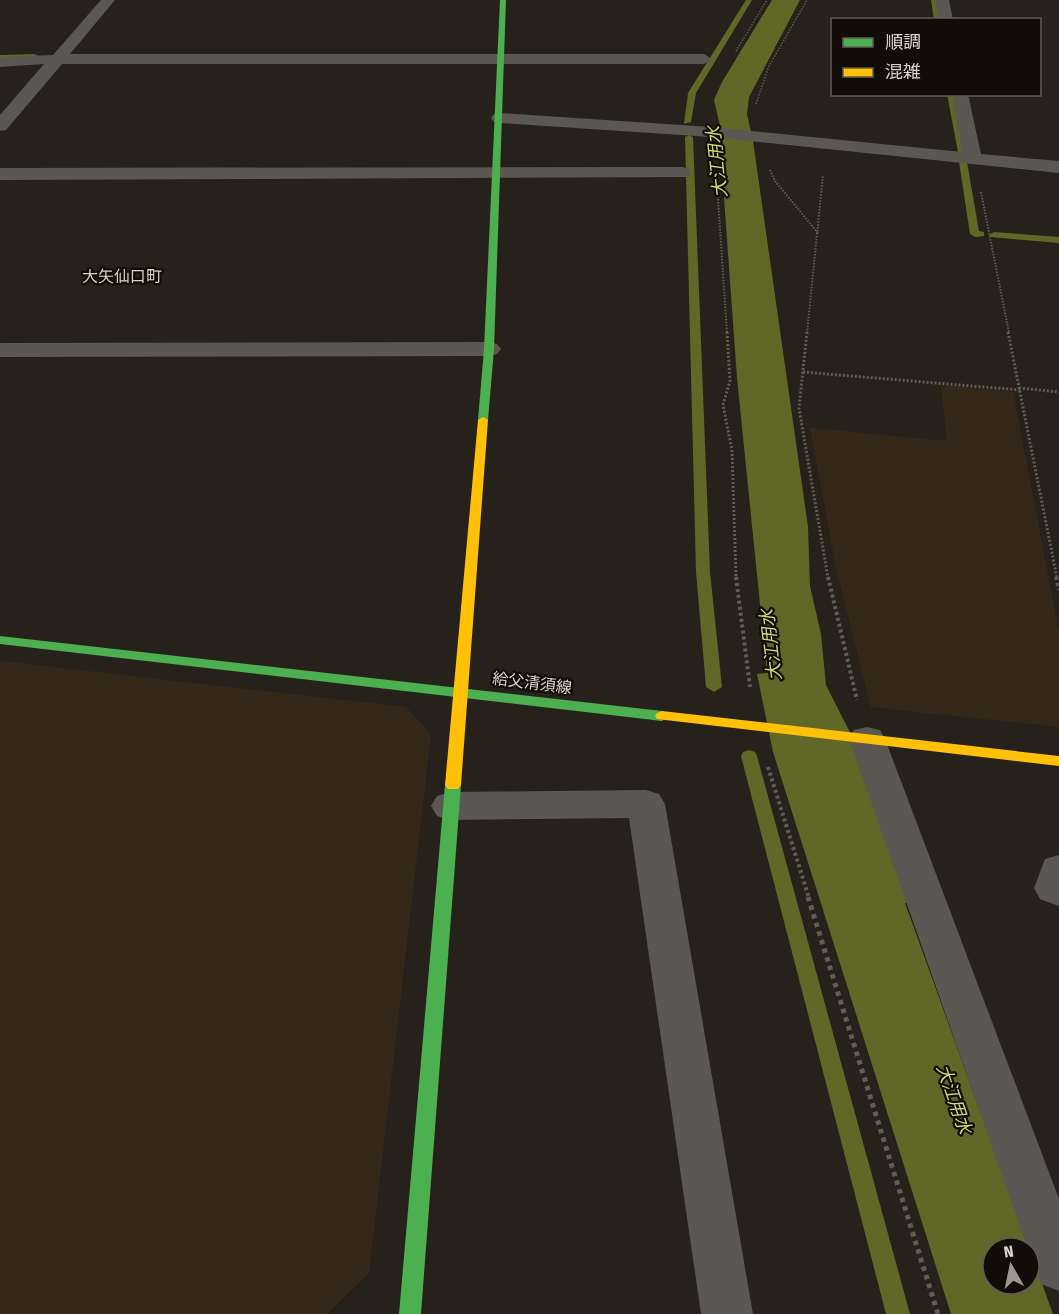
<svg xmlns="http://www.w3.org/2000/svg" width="1059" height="1314" viewBox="0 0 1059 1314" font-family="'Fira Sans Condensed','Noto Sans JP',sans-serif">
  <rect width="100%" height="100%" fill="#27211b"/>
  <!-- built -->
  <path fill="#362818" d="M 941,385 L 1013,392 L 1059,632 L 1059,727 L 871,707 L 836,568 L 810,428 L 947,441 Z
    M 0,661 L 406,707 L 431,734 L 369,1273 L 327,1314 L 0,1314 Z"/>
  <!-- water -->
  <path fill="#5f6827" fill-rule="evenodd" d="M 772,0 L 800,0 L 749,97 L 747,114 L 753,141 L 808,527 L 810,586 L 821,634 L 826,685 L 865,762 L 916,902 L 905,903 L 1053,1314 L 951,1314 L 773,752 L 757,674 L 767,673 L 737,378 L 720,142 L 715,130 L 720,126 L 714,100 L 722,82 ZM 993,1248 L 1029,1248 L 1029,1284 L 993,1284 Z"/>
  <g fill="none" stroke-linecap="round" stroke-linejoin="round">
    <!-- stream -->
    <path fill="#5f6827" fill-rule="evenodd" d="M 746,0 L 752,0 L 696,93 L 691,122 L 684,124 L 688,93 Z
      M 931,0 L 937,0 L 940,20 L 934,20 Z
      M 0,55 L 34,54 L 38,56 L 34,58 L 0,59 Z
      M 947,94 L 955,94 L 965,154 L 958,152 Z
      M 689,135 L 693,137 L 710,572 L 722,687 L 714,692 L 706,687 L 696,572 L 685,137 Z
      M 963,159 L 967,162 L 979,231 L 984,232 L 984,236 L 975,237 L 970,234 L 959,162 Z
      M 994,232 L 1059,237 L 1059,243 L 991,237 L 989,235 Z
      M 749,750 L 755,752 L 757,756 L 910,1314 L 886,1314 L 741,756 L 743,752 Z"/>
    <!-- path-far4 -->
    <path stroke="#625d59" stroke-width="1.5" stroke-dasharray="1.5 1.5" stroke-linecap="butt" d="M 736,51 L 767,0
      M 756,104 L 769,66 L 807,0"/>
    <!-- path-far3 -->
    <path stroke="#625d59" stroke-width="2" stroke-dasharray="1.5 1.5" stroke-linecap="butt" d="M 770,170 L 775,181 L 818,233
      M 717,184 L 727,333
      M 981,192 L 1009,333
      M 807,333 L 823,175"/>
    <!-- path-far2 -->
    <path stroke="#625d59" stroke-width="3" stroke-dasharray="2 2" stroke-linecap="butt" d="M 727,332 L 730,381 L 723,405 L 732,450 L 736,578
      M 807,332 L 799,408 L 828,578
      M 1008,332 L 1057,578
      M 803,372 L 1020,390
      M 1019,388 L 1059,392"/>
    <!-- path-far1 -->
    <path stroke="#625d59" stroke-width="4" stroke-dasharray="3 3" stroke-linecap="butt" d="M 736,577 L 750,687
      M 828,577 L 857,700
      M 1056,577 L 1059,590
      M 768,767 L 809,898"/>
    <!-- path -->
    <path stroke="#625d59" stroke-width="5" stroke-dasharray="4.5 4.5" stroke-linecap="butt" d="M 808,897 L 938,1314"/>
    <!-- street -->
    <path fill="#5b5752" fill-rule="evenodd" d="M 101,0 L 115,0 L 70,54 L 704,54 L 712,59 L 704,64 L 62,64 L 6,130 L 0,131 L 0,115 L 44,64 L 0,67 L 0,57 L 53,55 Z
      M 935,0 L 949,0 L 953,20 L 939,20 Z
      M 952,94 L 968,94 L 981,154 L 1059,161 L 1059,173 L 711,137 L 500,123 L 494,122 L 491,118 L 494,114 L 500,113 L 711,127 L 962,152 Z
      M 682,167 L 689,169 L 691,173 L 689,177 L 0,180 L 0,168 Z
      M 489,342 L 497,344 L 501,349 L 497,354 L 489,356 L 0,357 L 0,343 Z
      M 867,727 L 880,730 L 885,739 L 1059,1199 L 1059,1291 L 1041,1284 L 1034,1266 L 849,739 L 854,730 Z
      M 646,790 L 659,794 L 665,804 L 753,1314 L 701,1314 L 629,818 L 450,820 L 437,816 L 431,806 L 437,796 L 450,792 Z
      M 1059,855 L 1059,906 L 1040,899 L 1034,888 L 1045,859 Z"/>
    <!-- fast -->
    <path fill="#4caf50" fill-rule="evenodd" d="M 500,0 L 506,0 L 494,349 L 488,420 L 483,423 L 478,420 L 484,349 Z
      M 0,636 L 662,711 L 669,716 L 662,721 L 0,644 Z
      M 453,780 L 458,781 L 461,785 L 421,1314 L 399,1314 L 445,785 L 448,781 Z"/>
    <!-- slow -->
    <path fill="#ffc107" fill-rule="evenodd" d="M 483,417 L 488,420 L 461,785 L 458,789 L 448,789 L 445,785 L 478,420 Z
      M 662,711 L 1059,756 L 1059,766 L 657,719 L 655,716 L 657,713 Z"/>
  </g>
  <g text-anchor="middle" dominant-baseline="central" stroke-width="4.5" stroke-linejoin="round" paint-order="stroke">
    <!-- far-quarter labels -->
    <g font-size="16" fill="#decfbf" stroke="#110c07">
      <text x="122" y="276">大矢仙口町</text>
    </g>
    <!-- street labels -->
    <g font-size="16" fill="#dcd5cd" stroke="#110c07">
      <text transform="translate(532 683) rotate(7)">給父清須線</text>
    </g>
    <!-- water labels -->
    <g font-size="18" font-style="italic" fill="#ccdc7a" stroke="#110c07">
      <text transform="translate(717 162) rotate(-96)">大江用水</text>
      <text transform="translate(771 645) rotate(-97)">大江用水</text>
      <text transform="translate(954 1099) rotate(71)">大江用水</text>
    </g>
  </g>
  <!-- legend -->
  <rect x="831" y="18" width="210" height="78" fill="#110c07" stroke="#625c56" stroke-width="1.5"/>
  <rect x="843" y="38" width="30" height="9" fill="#4caf50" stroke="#625c56" stroke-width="1.5"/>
  <text x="885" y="48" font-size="18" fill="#dcd5cd">順調</text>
  <rect x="843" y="68" width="30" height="9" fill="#ffc107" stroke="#625c56" stroke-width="1.5"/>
  <text x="885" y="78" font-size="18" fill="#dcd5cd">混雑</text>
  <!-- north arrow -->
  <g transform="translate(1011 1266) rotate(351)"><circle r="28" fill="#110c07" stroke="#625c56" stroke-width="1.5"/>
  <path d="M0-4.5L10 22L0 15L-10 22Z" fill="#9d968f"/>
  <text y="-9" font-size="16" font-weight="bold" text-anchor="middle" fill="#dcd5cd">N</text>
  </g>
</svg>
